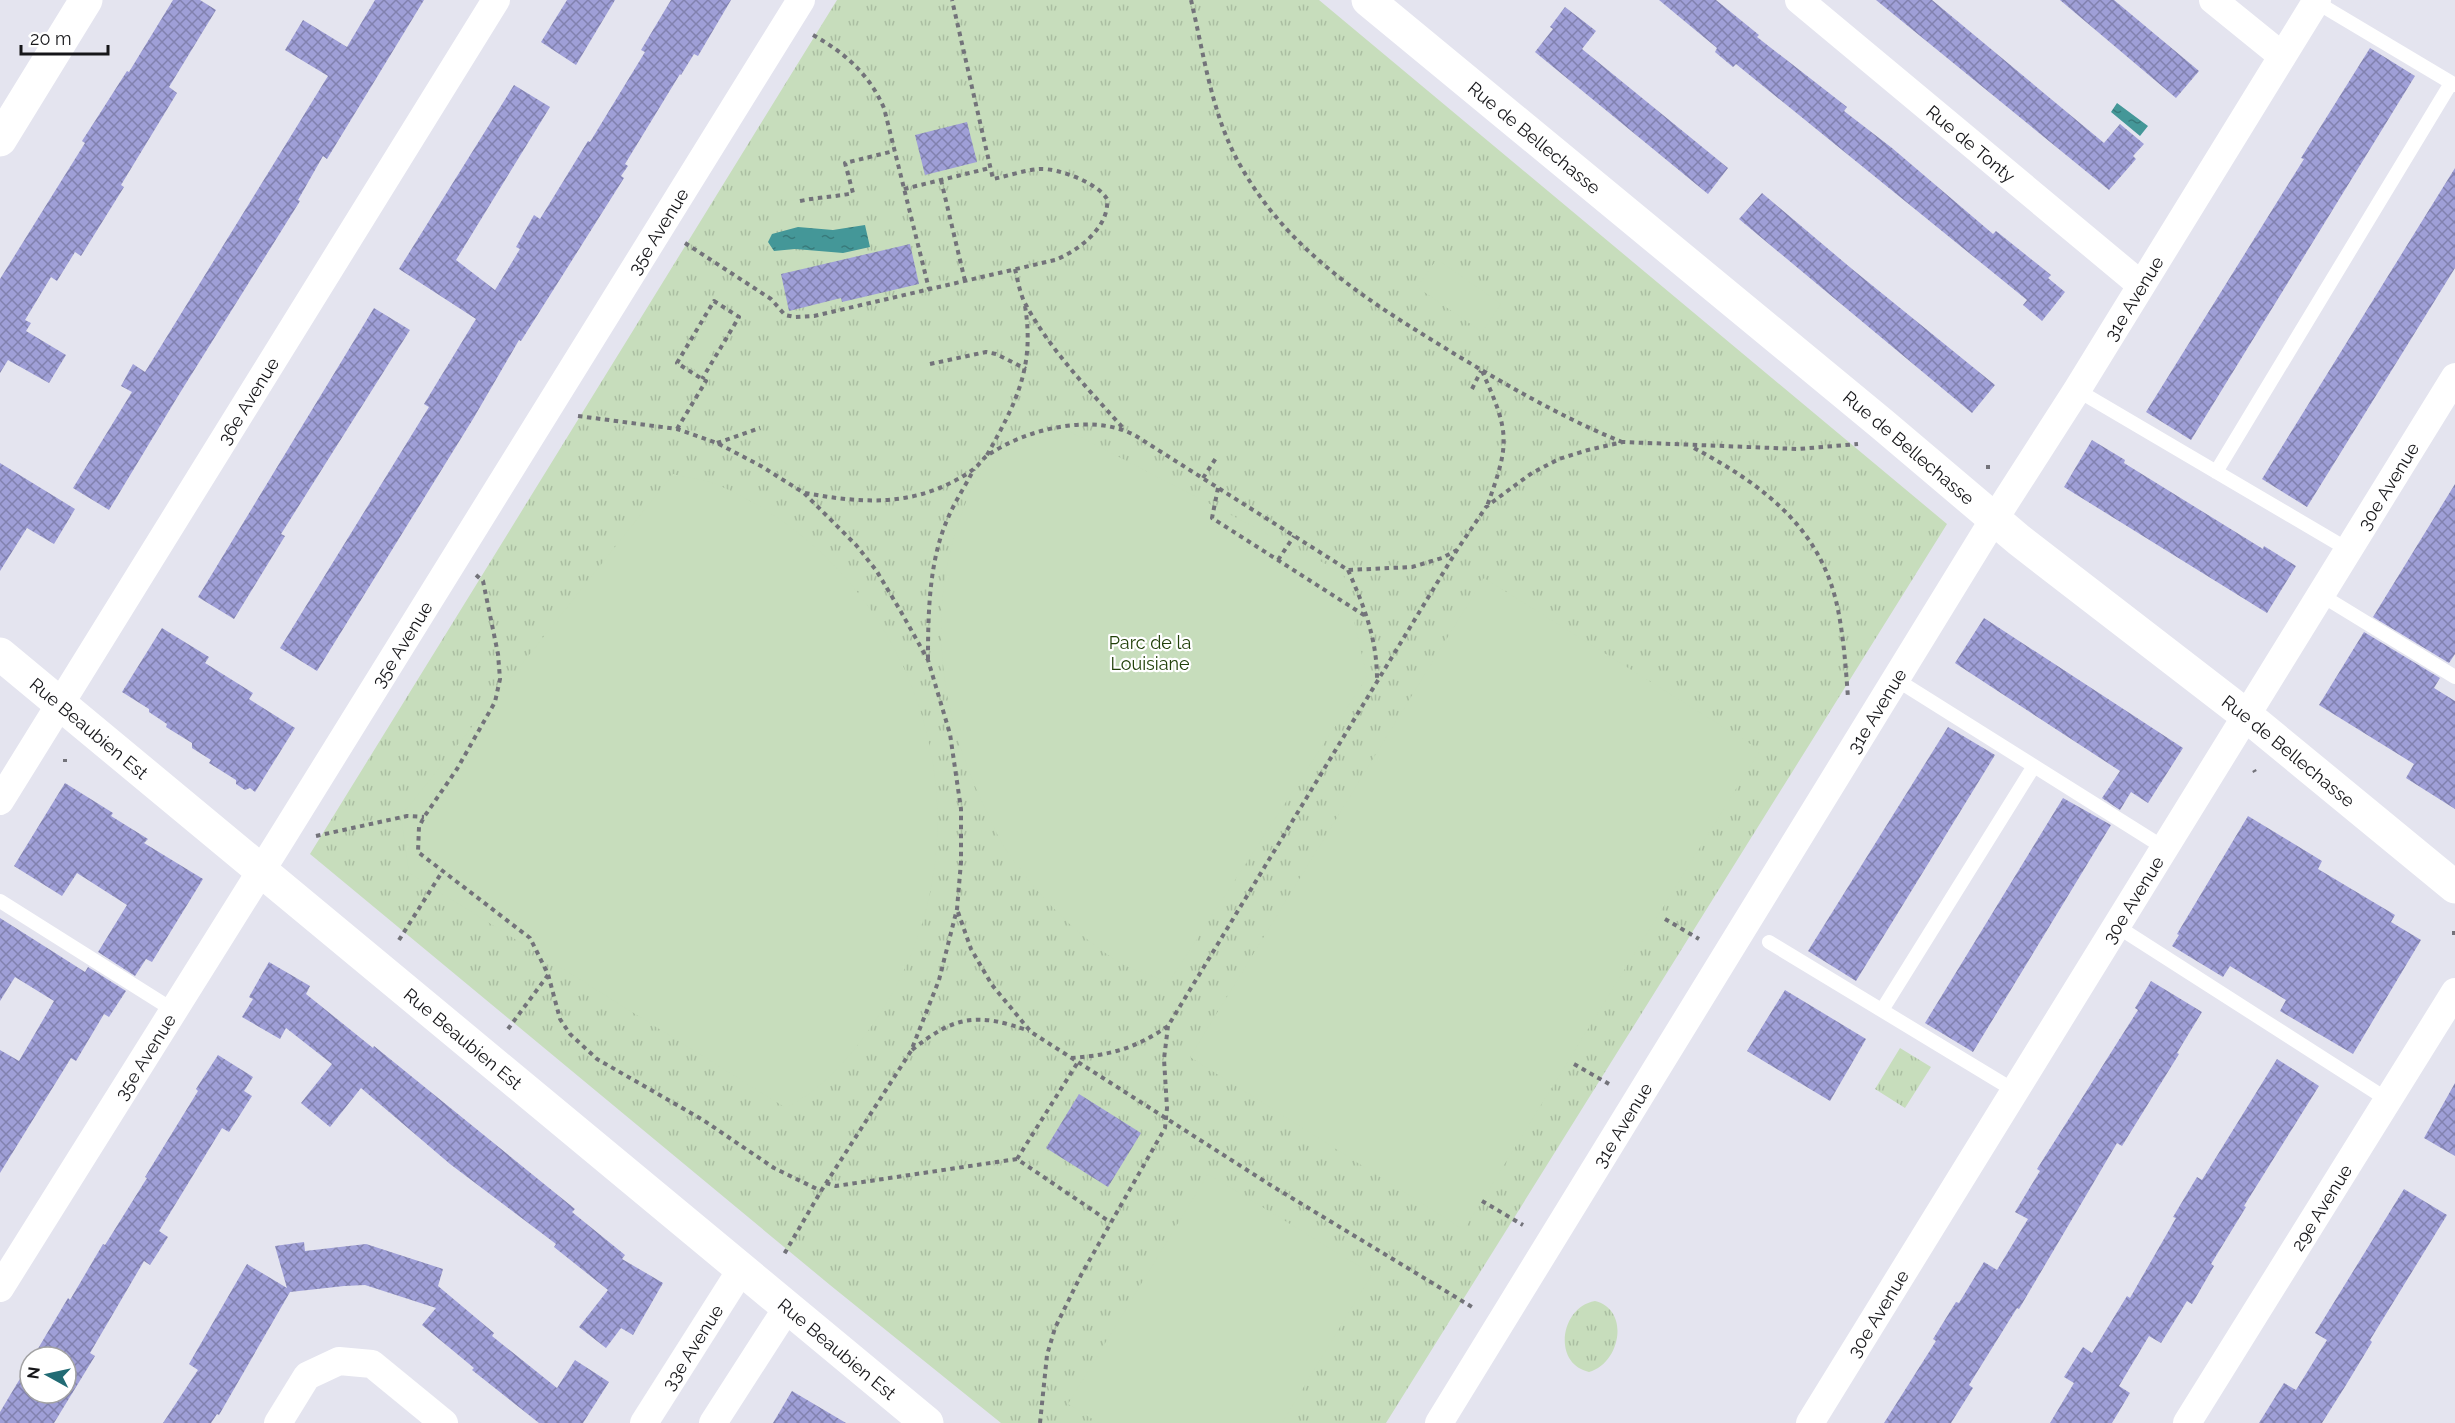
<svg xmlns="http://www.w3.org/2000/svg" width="2455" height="1423" viewBox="0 0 2455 1423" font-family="Raleway,sans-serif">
  <defs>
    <pattern id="park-tufts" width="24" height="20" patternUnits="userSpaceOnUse" patternTransform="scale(1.5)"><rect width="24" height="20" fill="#c7ddbc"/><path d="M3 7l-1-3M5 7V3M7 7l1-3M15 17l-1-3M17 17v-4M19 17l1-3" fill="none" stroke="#aabda1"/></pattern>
    <pattern id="water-ripples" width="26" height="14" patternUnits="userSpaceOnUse" patternTransform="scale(1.5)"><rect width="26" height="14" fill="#449798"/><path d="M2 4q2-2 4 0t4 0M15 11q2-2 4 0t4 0" fill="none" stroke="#387a7b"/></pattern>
    <pattern id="building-cross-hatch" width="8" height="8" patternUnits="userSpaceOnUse" patternTransform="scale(1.5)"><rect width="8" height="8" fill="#9f9fd7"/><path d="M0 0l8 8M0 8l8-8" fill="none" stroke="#8181ae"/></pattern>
  </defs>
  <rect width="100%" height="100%" fill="#e4e4ef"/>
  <!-- park -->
  <path fill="url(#park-tufts)" d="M 837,0 L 1319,0 L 1947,524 L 1386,1423 L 1001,1423 L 830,1285 L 310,854 Z
    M 1900,1048 L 1931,1067 L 1905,1108 L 1875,1089 Z
    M 1595,1301 C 1631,1310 1620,1364 1589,1372 C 1552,1364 1560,1307 1595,1301 Z"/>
  <!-- garden -->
  <path fill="#c7ddbc" d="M 1437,259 L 1501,304 L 1482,332 L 1417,287 Z
    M 715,306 L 733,317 L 700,373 L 682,362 Z
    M 1065,429 L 1343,573 L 1367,677 L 1169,982 C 1153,976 1134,971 1119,962 C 1074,934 1037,894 1007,851 C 998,839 993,823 986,810 C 941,719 925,613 961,516 C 967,499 975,477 988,464 C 1000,453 1019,441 1034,435 C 1044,432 1056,431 1065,429 Z
    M 673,474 C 688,478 704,479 718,485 C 920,573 1002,824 881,1012 C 864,1038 844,1065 820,1085 C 810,1094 797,1101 786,1108 L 409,873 L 401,816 Z
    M 1484,578 L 1760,750 L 1464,1230 L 1190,1057 Z
    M 1208,1174 L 1372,1274 L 1282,1423 L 1099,1423 L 1068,1404 Z"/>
  <!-- water -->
  <path fill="url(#water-ripples)" d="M 2117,103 L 2148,126 L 2140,136 L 2111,112 Z
    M 865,225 L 870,247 L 843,253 L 795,249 L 774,251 L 768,242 L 772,234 L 798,227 L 833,230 Z"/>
  <!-- building -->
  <path fill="url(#building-cross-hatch)" d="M 173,0 L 200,0 L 216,10 L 169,87 L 177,93 L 121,185 L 124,187 L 81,256 L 75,252 L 57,281 L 51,277 L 25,320 L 31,323 L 26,331 L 66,355 L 49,383 L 8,360 L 0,373 L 0,279 L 85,143 L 82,141 L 95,121 L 127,71 L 129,72 Z
    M 375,0 L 424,0 L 327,159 L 323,156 L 298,200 L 300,201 L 178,396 L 109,510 L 73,488 L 132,392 L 121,386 L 133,364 L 145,372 L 328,76 L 285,50 L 303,20 L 347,47 Z
    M 567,0 L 615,0 L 576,65 L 541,42 Z
    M 671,0 L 731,0 L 698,56 L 694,54 L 681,75 L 680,74 L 625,164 L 628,166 L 621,176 L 624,178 L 521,341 L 519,340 L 473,419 L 317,671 L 280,648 L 429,407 L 424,404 L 476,319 L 399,269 L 514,85 L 550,107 L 456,260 L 495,290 L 520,249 L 516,247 L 534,215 L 540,219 L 588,141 L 590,142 L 645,52 L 641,50 Z
    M 1659,0 L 1716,0 L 1759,35 L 1757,37 L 1847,107 L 1844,111 L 1892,148 L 1993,234 L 1996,231 L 2051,275 L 2048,278 L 2065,292 L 2042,321 L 2023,305 L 2027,300 L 1736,64 L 1733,67 L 1715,52 L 1717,48 Z
    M 1876,0 L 1932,0 L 2104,143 L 2120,124 L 2144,144 L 2133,156 L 2136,159 L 2109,190 Z
    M 2060,0 L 2114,0 L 2199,71 L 2176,98 Z
    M 1565,7 L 1596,31 L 1582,49 L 1728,168 L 1708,194 L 1535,52 L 1553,29 L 1550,27 Z
    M 2370,48 L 2415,76 L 2191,440 L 2146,412 L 2304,159 L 2301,158 Z
    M 967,122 L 977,162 L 925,175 L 915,135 Z
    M 2455,168 L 2455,268 L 2307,507 L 2262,479 Z
    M 1762,193 L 1852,269 L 1995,385 L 1972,413 L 1739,219 Z
    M 910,244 L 919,284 L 842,302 L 841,298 L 789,311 L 781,274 Z
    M 374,308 L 410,330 L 281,534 L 285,536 L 234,619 L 198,597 Z
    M 2092,440 L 2125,460 L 2124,463 L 2263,549 L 2264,546 L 2296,566 L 2267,613 L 2064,487 Z
    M 0,463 L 75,509 L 54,544 L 27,528 L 0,571 Z
    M 2455,484 L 2455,654 L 2449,663 L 2373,617 Z
    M 1984,618 L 2183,748 L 2148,803 L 2131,792 L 2120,810 L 2102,798 L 2120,771 L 1955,663 Z
    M 162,628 L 209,657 L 205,663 L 253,693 L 249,699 L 295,728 L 255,792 L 250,788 L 245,790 L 236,784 L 236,780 L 209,763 L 211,760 L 192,748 L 192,743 L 166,727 L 167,724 L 149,712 L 149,709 L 122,692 Z
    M 2364,632 L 2440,678 L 2434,688 L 2455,701 L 2455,809 L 2406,778 L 2414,764 L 2319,705 Z
    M 1948,727 L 1995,755 L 1856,981 L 1808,951 Z
    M 65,783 L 113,813 L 111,816 L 148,839 L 144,843 L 203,879 L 152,962 L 146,959 L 135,976 L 98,952 L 127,905 L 77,873 L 62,896 L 14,866 Z
    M 2063,798 L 2111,825 L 1973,1052 L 1925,1023 Z
    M 2248,816 L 2322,861 L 2318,869 L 2395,915 L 2391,922 L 2421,940 L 2353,1054 L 2280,1011 L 2286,1000 L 2230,966 L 2223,977 L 2172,946 L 2179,935 L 2177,934 Z
    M 0,918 L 85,972 L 88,967 L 126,991 L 109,1017 L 104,1014 L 76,1061 L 71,1058 L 0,1173 L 0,1050 L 19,1061 L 54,1001 L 15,977 L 0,1001 Z
    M 269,962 L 310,986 L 306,994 L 373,1048 L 374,1046 L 575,1209 L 572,1212 L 625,1255 L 622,1259 L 663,1283 L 633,1335 L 621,1328 L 606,1348 L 579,1327 L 608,1290 L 554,1247 L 556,1244 L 450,1164 L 361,1088 L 330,1127 L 301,1103 L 332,1064 L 286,1028 L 280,1039 L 242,1017 L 253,999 L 249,997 Z
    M 2151,981 L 2202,1012 L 2177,1053 L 2179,1054 L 2122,1146 L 2117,1143 L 2019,1309 L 2017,1308 L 1969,1385 L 1973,1388 L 1951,1423 L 1884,1423 L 1936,1341 L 1933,1339 L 1956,1302 L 1959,1303 L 1984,1262 L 1997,1270 L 2028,1219 L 2015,1212 L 2040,1171 L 2037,1169 L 2138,1010 L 2135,1008 Z
    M 1785,990 L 1866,1039 L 1830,1101 L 1747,1051 Z
    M 218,1055 L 253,1077 L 244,1091 L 252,1096 L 229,1132 L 222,1128 L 159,1231 L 168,1237 L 150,1265 L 144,1261 L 90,1353 L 95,1356 L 54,1423 L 0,1423 L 0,1412 L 30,1362 L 30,1393 L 66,1393 L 66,1357 L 33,1357 L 68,1298 L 70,1300 L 103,1244 L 105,1245 L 147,1178 L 145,1177 L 198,1091 L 196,1089 Z
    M 2277,1059 L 2319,1086 L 2244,1206 L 2246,1207 L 2211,1264 L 2214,1266 L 2192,1304 L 2187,1301 L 2161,1343 L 2149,1336 L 2119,1386 L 2130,1393 L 2112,1423 L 2050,1423 L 2074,1383 L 2064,1377 L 2083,1347 L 2092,1353 L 2127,1296 L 2130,1298 L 2176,1218 L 2173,1217 L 2197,1177 L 2202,1180 Z
    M 2455,1083 L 2455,1156 L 2424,1138 Z
    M 1079,1094 L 1141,1133 L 1108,1187 L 1046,1148 Z
    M 2404,1189 L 2447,1215 L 2370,1340 L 2372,1342 L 2346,1385 L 2322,1423 L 2259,1423 L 2284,1383 L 2296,1390 L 2327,1340 L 2315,1333 Z
    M 304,1242 L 305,1251 L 366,1244 L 443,1269 L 438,1286 L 494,1333 L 492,1336 L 557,1388 L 575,1360 L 609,1382 L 583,1423 L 539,1423 L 472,1370 L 474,1368 L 422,1325 L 436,1308 L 365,1285 L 344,1286 L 290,1292 L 219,1415 L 217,1414 L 211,1423 L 163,1423 L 198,1370 L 189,1364 L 247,1264 L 287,1288 L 275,1246 Z
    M 792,1391 L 846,1423 L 773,1423 Z"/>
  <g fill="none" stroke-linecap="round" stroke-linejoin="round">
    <!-- path -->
    <path stroke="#73737a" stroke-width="4" stroke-dasharray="4.5 4.5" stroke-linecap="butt" d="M 1191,0 C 1204,55 1212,116 1240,165 C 1290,254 1370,302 1453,353 C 1508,386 1563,418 1622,442
      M 813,35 C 845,53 869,74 884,108 L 929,289
      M 941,180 L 965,281
      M 904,189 L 990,168
      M 800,201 C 819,197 835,197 853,193 L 845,163 L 894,151
      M 685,243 L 771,299 L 785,315 L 795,317 L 814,316 L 1055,260 C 1078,251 1110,227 1107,199 C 1098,183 1058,168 1040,169 C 1024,170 1008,176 993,179 L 952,0
      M 1015,269 C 1018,281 1020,295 1026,305 C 1051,351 1089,390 1124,429
      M 930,364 L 986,352 L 996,354 L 1026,369
      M 1482,371 C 1510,433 1510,443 1487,506
      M 1472,389 L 1481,371
      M 578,416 L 677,429 L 717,443 L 761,466 L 804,493 L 856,545 L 876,570 L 900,610 L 928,660 L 950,734 L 961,809 L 961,862 L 957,909 L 939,980 L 911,1051 L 821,1191 L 783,1256
      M 677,429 L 706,381 L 702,379 L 677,363 L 714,301 L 739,317 L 702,379
      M 717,443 L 760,428
      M 1694,448 C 1765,486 1824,530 1839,615 C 1844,642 1846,670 1848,698
      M 987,455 C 1016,403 1035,367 1025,306
      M 1988,469 L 1988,465
      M 1203,478 L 1216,458
      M 1218,488 L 1212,518 L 1367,617
      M 805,493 C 844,500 883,505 922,494 C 940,489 961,479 975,468 C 980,464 983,458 988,455 C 1026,429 1094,412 1136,436 L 1348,570 L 1412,567 L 1442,558 L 1457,550
      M 1278,560 L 1294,536
      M 1348,570 C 1364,606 1377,639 1377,679
      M 476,575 L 483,581 L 498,654 L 500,679 L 495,702 L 457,769 L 424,817 L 419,827 L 418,852 L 530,938 L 548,974 L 560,1019 L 570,1034 L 597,1059 L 703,1120 L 774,1168 L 821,1191
      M 928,659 C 928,613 929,560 948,518 C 955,501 966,485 974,469
      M 65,759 L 65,762
      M 2254,770 L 2255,772
      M 316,836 L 407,816 L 424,817
      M 958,912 L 971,949 L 992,985 L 1031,1032 L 1272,1186 L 1472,1307
      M 1665,919 L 1699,939
      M 2452,933 L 2455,933
      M 399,940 L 442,872
      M 508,1029 L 548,975
      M 912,1050 C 954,1016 977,1012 1029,1031
      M 1071,1058 C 1110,1055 1135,1049 1168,1026 L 1457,550 L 1486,507 L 1510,489 L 1532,473 L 1559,459 L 1588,450 L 1623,442 L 1798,449 L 1858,444
      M 1574,1064 L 1609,1084
      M 1017,1159 L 1078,1062
      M 826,1183 L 836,1186 L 1017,1159 L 1110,1222
      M 1482,1201 L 1523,1225
      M 1040,1423 L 1047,1355 L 1055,1328 L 1081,1275 L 1165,1128 L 1167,1108 L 1164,1059 L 1168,1026"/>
    <!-- lane -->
    <path stroke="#fff" stroke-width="14" d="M 2316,2 L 2455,85
      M 2077,390 L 2349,550
      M 2216,472 L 2451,83
      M 2321,595 L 2455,677
      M 1897,680 L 2166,849
      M 0,901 L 173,1010
      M 2118,927 L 2388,1100
      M 1769,942 L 2015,1091
      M 1882,1010 L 2034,766"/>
    <!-- street -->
    <g stroke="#fff" stroke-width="28">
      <path id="s1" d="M 1799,0 L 2141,285"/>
      <path d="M 2213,0 L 2282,56"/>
      <path id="s2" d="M 0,801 L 496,0"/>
      <path id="s3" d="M 0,1288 L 281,839 L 801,0"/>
      <path d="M 278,1423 L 307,1376 L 339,1361 L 372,1364 L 444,1423"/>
      <path id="s4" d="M 644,1423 L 741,1270"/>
      <path d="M 713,1423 L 787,1308"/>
      <path id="s5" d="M 1439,1423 L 1986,532 L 2077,390 L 2317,0"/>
      <path id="s6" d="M 1810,1423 L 2455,377"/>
      <path id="s7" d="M 2187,1423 L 2455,992"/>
    </g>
    <!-- secondary -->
    <g stroke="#fff" stroke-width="33">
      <path id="s8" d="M 1368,0 L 1882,424 L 2019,540 L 2247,716 L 2455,887"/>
      <path d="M 0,140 L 86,0"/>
      <path id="s9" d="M 0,654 L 927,1423"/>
    </g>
  </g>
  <g text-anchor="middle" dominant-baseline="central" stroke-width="4.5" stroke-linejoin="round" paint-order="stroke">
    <!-- street labels -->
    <g font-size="18" fill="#161619" stroke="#fff">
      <text stroke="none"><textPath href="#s8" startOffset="216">Rue de Bellechasse</textPath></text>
      <text stroke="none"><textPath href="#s1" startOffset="224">Rue de Tonty</textPath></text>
      <text stroke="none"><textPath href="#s3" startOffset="1245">35e Avenue</textPath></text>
      <text stroke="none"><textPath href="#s5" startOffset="1322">31e Avenue</textPath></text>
      <text stroke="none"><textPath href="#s2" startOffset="471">36e Avenue</textPath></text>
      <text stroke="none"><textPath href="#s8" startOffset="702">Rue de Bellechasse</textPath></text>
      <text stroke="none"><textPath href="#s6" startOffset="1101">30e Avenue</textPath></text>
      <text stroke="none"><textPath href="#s3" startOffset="759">35e Avenue</textPath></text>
      <text stroke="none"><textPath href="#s5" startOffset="836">31e Avenue</textPath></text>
      <text stroke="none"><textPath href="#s9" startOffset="116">Rue Beaubien Est</textPath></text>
      <text stroke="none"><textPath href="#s8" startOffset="1188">Rue de Bellechasse</textPath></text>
      <text stroke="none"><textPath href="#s6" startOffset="615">30e Avenue</textPath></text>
      <text stroke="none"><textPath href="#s9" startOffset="602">Rue Beaubien Est</textPath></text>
      <text stroke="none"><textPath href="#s3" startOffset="273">35e Avenue</textPath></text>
      <text stroke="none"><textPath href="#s5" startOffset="350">31e Avenue</textPath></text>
      <text stroke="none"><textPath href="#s7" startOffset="254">29e Avenue</textPath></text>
      <text stroke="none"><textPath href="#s6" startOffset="129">30e Avenue</textPath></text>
      <text stroke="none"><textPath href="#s4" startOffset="90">33e Avenue</textPath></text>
      <text stroke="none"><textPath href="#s9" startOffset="1088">Rue Beaubien Est</textPath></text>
    </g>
    <!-- park labels -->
    <g font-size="18" fill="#214009" stroke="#fff">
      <text x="1150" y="642">Parc de la<tspan x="1150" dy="21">Louisiane</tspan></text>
    </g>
  </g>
  <!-- north arrow -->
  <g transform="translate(48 1375) rotate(278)"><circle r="28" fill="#ffffff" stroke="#a2a2a3" stroke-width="1.5"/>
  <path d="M0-4.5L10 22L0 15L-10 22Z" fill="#216b74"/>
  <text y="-9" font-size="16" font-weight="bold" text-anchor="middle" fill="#161619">N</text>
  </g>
  <!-- scale -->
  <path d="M21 45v9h87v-9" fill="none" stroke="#161619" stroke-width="3"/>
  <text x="30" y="45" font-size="18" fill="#161619" stroke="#ffffff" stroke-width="4.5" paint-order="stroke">20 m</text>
</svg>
